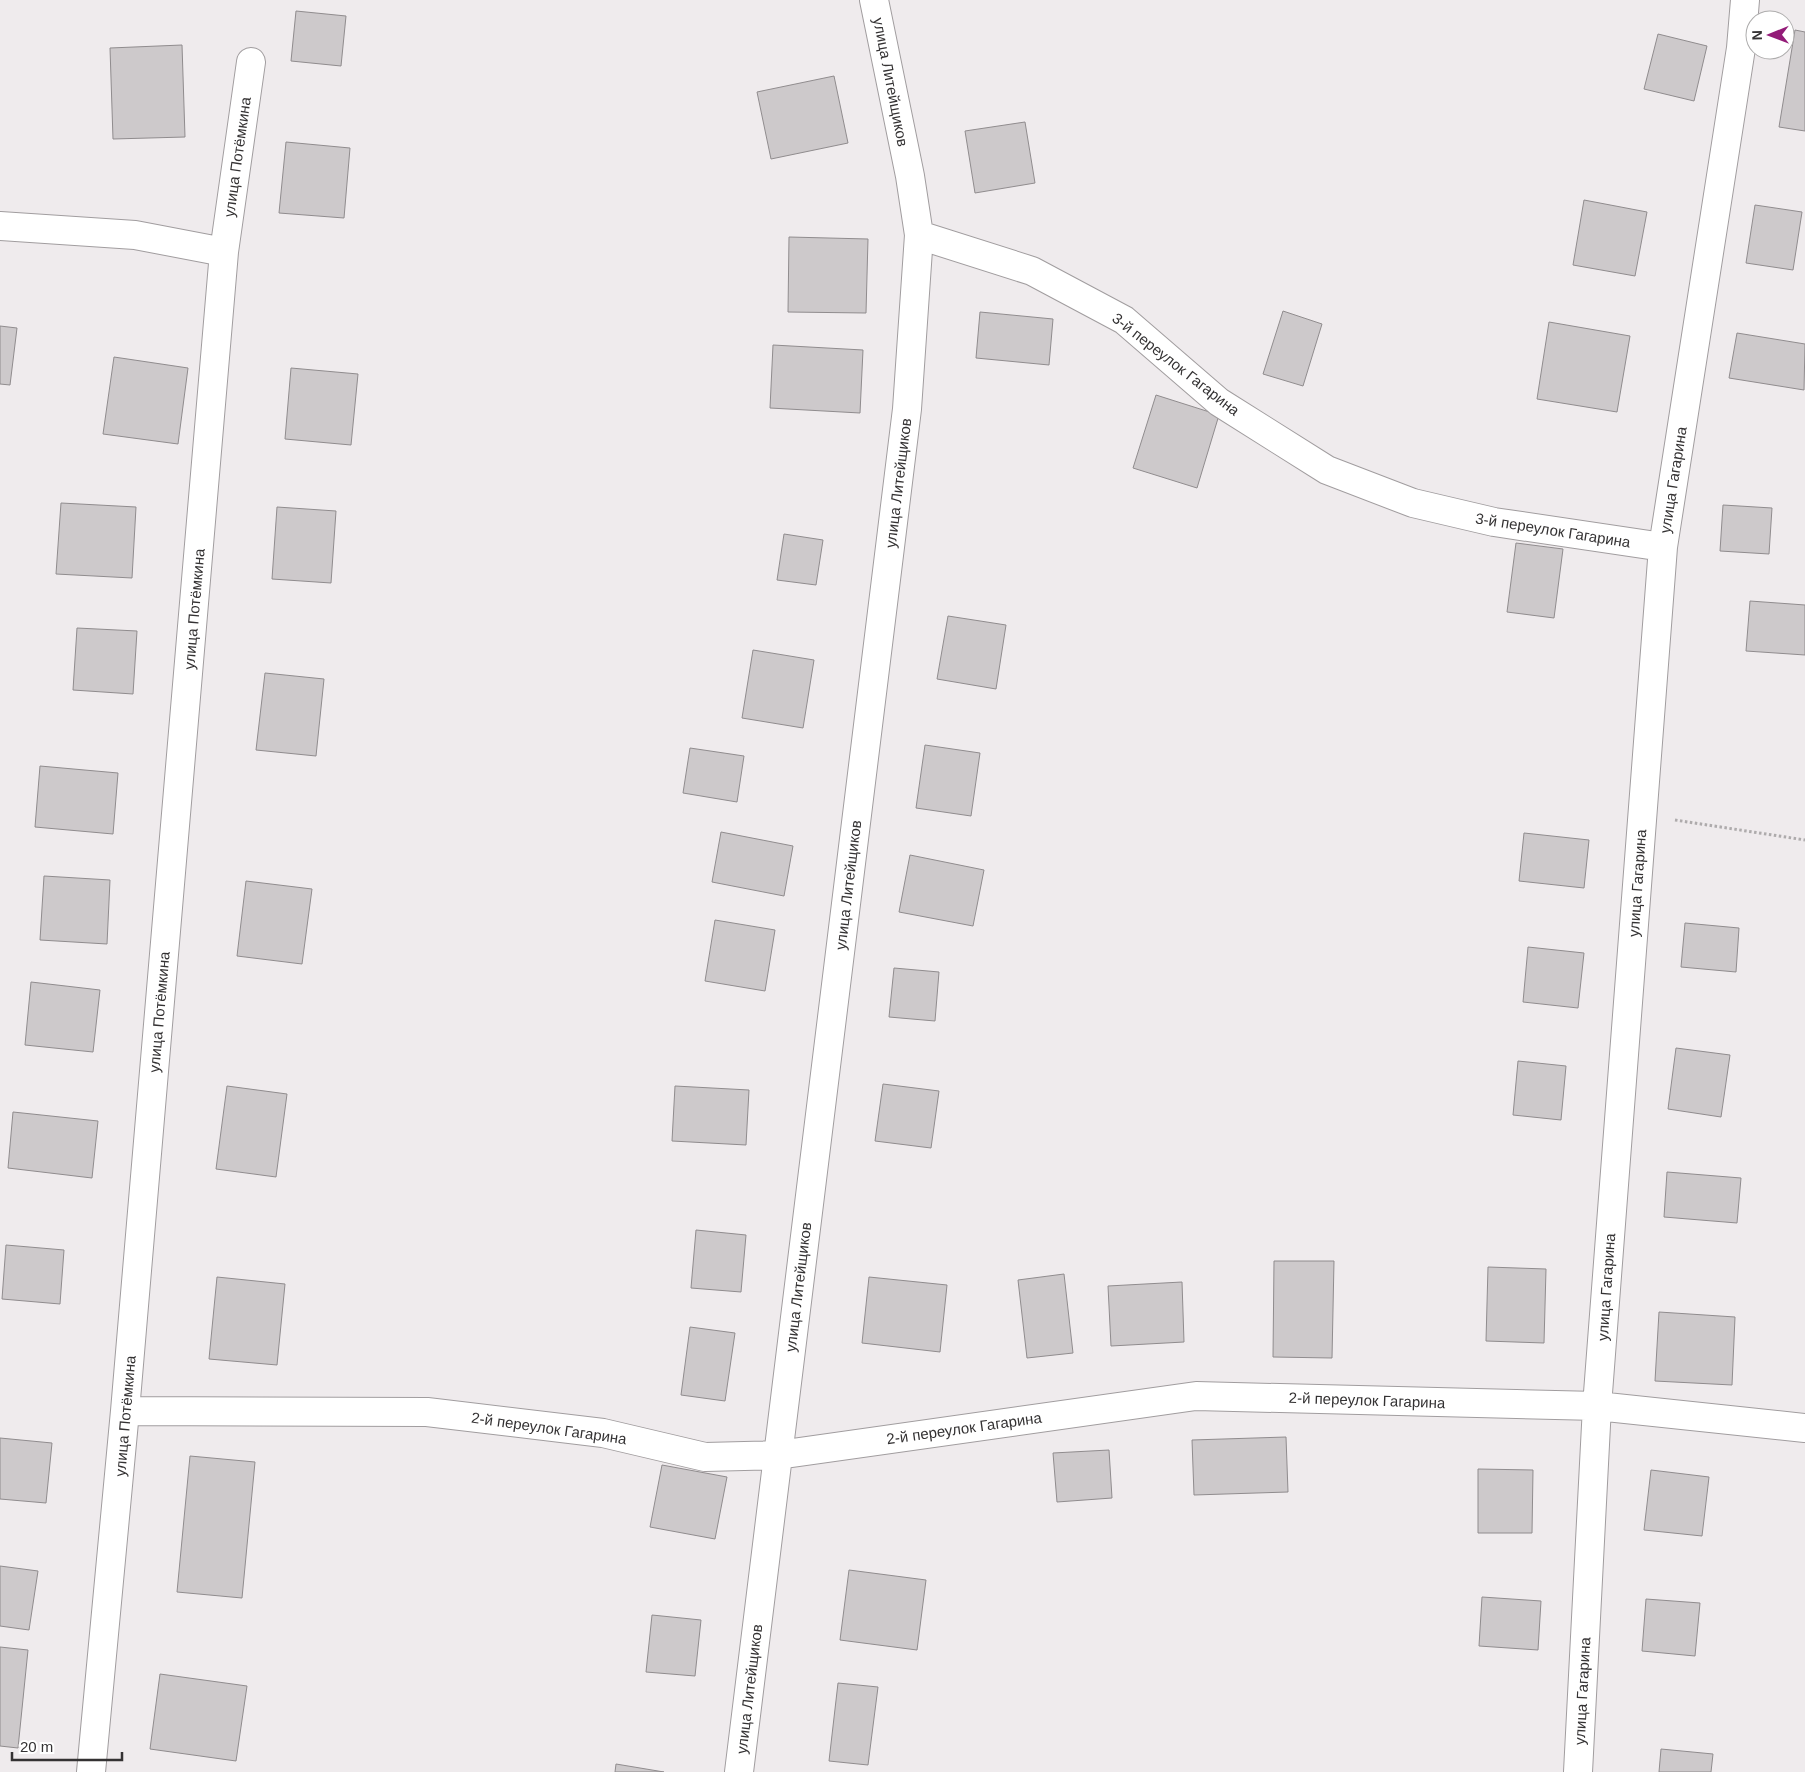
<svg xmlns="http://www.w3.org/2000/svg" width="1805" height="1772" viewBox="0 0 1805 1772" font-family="Arial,sans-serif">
  <rect width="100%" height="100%" fill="#efebed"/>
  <!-- building -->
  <path fill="#cdc9cb" stroke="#908c8e" d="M 296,11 L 346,16 L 341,66 L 291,61 Z
    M 1795,30 L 1805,32 L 1805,131 L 1779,127 Z
    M 1658,34 L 1707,46 L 1694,101 L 1644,89 Z
    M 182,45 L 185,137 L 113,139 L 110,48 Z
    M 834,76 L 848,143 L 771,159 L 757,92 Z
    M 1025,122 L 1035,183 L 975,193 L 965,131 Z
    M 286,142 L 350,148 L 344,218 L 279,213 Z
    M 1584,200 L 1647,212 L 1635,276 L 1573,265 Z
    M 1755,205 L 1802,212 L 1793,270 L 1746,263 Z
    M 789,237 L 868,239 L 866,313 L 788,312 Z
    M 1283,311 L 1322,324 L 1303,386 L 1263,374 Z
    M 980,312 L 1053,319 L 1049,365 L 976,358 Z
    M 1549,322 L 1630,336 L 1617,412 L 1537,399 Z
    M 0,326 L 17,328 L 10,385 L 0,384 Z
    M 1737,333 L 1805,344 L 1804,390 L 1729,378 Z
    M 773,345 L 863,350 L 860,413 L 770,408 Z
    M 114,357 L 188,368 L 178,444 L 103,434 Z
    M 291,368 L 358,374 L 351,445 L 285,439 Z
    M 1156,395 L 1219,415 L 1197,488 L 1133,468 Z
    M 61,503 L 136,507 L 132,578 L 56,574 Z
    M 1723,505 L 1772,508 L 1769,554 L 1720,551 Z
    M 277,507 L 336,511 L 331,583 L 272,579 Z
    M 784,534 L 823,540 L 816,585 L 777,580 Z
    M 1516,543 L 1563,549 L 1554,618 L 1507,612 Z
    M 1750,601 L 1805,605 L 1805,655 L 1746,651 Z
    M 948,616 L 1006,625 L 996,689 L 937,679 Z
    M 77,628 L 137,631 L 133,694 L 73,690 Z
    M 753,650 L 814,660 L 803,728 L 742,718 Z
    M 265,673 L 324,679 L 316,756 L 256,750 Z
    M 925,745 L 980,753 L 971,816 L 916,808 Z
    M 690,748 L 744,756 L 737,802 L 683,793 Z
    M 40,766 L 118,773 L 113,834 L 35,827 Z
    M 721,832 L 793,846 L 784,896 L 712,882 Z
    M 1524,833 L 1589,840 L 1584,888 L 1519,881 Z
    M 910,855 L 984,870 L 973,926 L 899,912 Z
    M 44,876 L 110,880 L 107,944 L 40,940 Z
    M 246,881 L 312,889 L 302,964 L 237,956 Z
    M 715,920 L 775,930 L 765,991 L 705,981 Z
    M 1685,923 L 1739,928 L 1736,972 L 1681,967 Z
    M 1528,947 L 1584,953 L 1578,1008 L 1523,1002 Z
    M 894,968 L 939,972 L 935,1021 L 889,1017 Z
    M 31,982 L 100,990 L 93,1052 L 25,1045 Z
    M 1676,1048 L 1730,1055 L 1721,1117 L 1668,1109 Z
    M 1518,1061 L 1566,1066 L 1561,1120 L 1513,1115 Z
    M 883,1084 L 939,1091 L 931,1148 L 875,1141 Z
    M 227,1086 L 287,1094 L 276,1177 L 216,1169 Z
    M 675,1086 L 749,1090 L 746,1145 L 672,1141 Z
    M 13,1112 L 98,1121 L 92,1178 L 8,1168 Z
    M 1667,1172 L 1741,1178 L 1737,1223 L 1664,1217 Z
    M 696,1230 L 746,1235 L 741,1292 L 691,1288 Z
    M 6,1245 L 64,1250 L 60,1304 L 2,1299 Z
    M 1274,1261 L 1334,1261 L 1332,1358 L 1273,1357 Z
    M 1488,1267 L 1546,1269 L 1544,1343 L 1486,1341 Z
    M 1064,1274 L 1073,1353 L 1027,1358 L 1018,1280 Z
    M 217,1277 L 285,1284 L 277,1365 L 209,1359 Z
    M 869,1277 L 947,1285 L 940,1352 L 862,1343 Z
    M 1182,1282 L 1184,1342 L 1111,1346 L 1108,1286 Z
    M 1659,1312 L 1735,1317 L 1732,1385 L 1655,1381 Z
    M 690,1327 L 735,1333 L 725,1401 L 681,1395 Z
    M 1286,1437 L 1288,1492 L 1194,1495 L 1192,1440 Z
    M 0,1438 L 52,1443 L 46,1503 L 0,1499 Z
    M 1109,1450 L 1112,1498 L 1057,1502 L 1053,1453 Z
    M 190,1456 L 255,1462 L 242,1598 L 177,1592 Z
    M 662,1465 L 727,1477 L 715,1539 L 650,1527 Z
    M 1478,1469 L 1533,1470 L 1532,1533 L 1478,1533 Z
    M 1651,1470 L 1709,1477 L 1702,1536 L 1644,1530 Z
    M 0,1566 L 38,1571 L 29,1630 L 0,1626 Z
    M 849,1570 L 926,1580 L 917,1650 L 840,1640 Z
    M 1482,1597 L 1541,1601 L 1538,1650 L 1479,1646 Z
    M 1646,1599 L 1700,1603 L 1695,1656 L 1642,1651 Z
    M 652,1615 L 701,1620 L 695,1676 L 646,1672 Z
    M 0,1647 L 28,1650 L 18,1748 L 0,1746 Z
    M 160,1674 L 247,1686 L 236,1761 L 150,1749 Z
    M 838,1683 L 878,1687 L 868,1765 L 829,1761 Z
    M 1661,1749 L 1713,1754 L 1711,1772 L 1659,1772 Z
    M 616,1764 L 664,1772 L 615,1772 Z"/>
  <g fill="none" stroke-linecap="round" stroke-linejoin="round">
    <defs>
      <path id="minor" d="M 0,226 L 135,235 L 224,252
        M 919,235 L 1032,271 L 1124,320 L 1219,402 L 1327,470 L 1413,503 L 1494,522 L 1663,547
        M 125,1411 L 427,1412 L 603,1433 L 705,1457 L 778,1455 L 1196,1396 L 1597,1406 L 1805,1428
        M 91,1772 L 125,1411 L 224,252 L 251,62
        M 739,1772 L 907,409 L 919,235 L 910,176 L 874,0
        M 1578,1772 L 1597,1406 L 1663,547 L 1741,48 L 1745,0"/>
    </defs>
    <!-- minor casing -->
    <use href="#minor" stroke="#a19d9f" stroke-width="30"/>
    <!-- path -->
    <path stroke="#aeabac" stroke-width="3" stroke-dasharray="2.5 2.5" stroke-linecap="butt" d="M 1675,820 L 1805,840"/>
    <!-- minor -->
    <use href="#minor" stroke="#fff" stroke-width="28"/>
  </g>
  <g text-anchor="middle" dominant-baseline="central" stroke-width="4.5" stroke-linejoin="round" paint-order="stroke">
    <!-- street labels -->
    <g font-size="15" fill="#343233" stroke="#fff">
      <text transform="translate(891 82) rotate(79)">улица Литейщиков</text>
      <text transform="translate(237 157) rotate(-82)">улица Потёмкина</text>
      <text transform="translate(1176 364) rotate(38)">3-й переулок Гагарина</text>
      <text transform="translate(1673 480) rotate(-81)">улица Гагарина</text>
      <text transform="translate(898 483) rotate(-83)">улица Литейщиков</text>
      <text transform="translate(1553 530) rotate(9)">3-й переулок Гагарина</text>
      <text transform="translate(194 609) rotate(-85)">улица Потёмкина</text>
      <text transform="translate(1637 883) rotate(-86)">улица Гагарина</text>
      <text transform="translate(848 885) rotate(-83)">улица Литейщиков</text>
      <text transform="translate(159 1012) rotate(-85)">улица Потёмкина</text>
      <text transform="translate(798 1287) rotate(-83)">улица Литейщиков</text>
      <text transform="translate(1606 1287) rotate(-86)">улица Гагарина</text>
      <text transform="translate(1367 1400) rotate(2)">2-й переулок Гагарина</text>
      <text transform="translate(125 1416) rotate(-85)">улица Потёмкина</text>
      <text transform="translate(549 1428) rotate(8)">2-й переулок Гагарина</text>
      <text transform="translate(964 1428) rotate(-8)">2-й переулок Гагарина</text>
      <text transform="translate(749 1689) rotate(-83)">улица Литейщиков</text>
      <text transform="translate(1582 1691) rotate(-87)">улица Гагарина</text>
    </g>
  </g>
  <!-- north arrow -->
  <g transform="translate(1770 35) rotate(269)"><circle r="24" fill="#ffffff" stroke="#aeadad"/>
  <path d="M0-4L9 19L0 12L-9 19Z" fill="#931b78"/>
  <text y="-8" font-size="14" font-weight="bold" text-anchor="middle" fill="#343233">N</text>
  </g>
  <!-- scale -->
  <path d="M12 1752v8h110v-8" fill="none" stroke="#343233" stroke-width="2.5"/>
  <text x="20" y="1752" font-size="15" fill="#343233" stroke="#ffffff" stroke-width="4" paint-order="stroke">20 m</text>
</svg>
